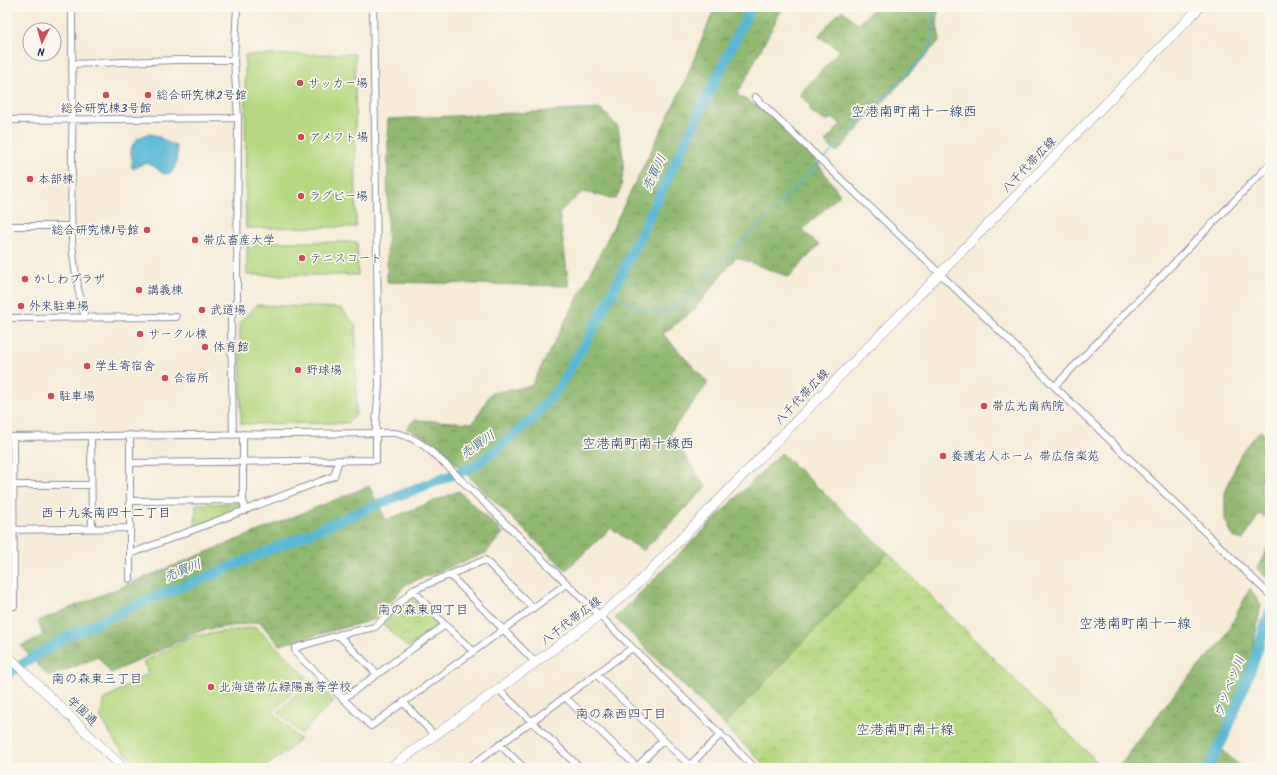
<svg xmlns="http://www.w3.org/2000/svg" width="1277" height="775" viewBox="0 0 1277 775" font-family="Kalam,'Klee One',sans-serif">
  <defs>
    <pattern id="forest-crowns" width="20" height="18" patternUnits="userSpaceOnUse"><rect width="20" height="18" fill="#90b86f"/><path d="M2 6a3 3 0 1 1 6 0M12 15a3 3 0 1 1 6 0" fill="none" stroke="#75965e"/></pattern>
    <pattern id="park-crowns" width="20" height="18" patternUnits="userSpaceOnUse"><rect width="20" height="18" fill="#b5d881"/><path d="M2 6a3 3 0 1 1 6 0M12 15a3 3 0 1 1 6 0" fill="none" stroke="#9bba72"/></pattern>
  </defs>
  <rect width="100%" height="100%" fill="#fbf7ec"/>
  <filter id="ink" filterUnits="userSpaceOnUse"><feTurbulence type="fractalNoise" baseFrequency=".025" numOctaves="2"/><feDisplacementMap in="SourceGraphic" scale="8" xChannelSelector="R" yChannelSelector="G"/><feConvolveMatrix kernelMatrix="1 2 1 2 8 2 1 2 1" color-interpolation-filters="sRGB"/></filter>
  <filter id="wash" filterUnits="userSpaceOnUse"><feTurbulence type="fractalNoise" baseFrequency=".012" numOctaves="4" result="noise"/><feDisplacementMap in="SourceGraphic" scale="16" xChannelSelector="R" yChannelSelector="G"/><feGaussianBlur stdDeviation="0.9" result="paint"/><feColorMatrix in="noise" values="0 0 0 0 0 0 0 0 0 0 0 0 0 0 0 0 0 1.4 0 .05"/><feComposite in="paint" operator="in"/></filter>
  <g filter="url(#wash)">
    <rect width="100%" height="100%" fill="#f6ecd8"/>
    <!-- green -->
    <path fill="#b5d881" stroke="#688470" d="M 355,54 L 356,227 L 246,228 L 245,55 Z
      M 247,242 L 357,242 L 358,275 L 247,275 Z
      M 257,305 L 341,308 L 356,326 L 356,414 L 348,423 L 241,424 L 240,321 Z
      M 256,627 L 307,677 L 273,712 L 300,739 L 290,749 L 263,768 L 141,768 L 117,745 L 100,716 L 105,699 L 148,673 L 143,662 L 195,636 Z
      M 311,679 L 334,701 L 301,734 L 278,712 Z"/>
    <!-- forest -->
    <path fill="url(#forest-crowns)" stroke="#567466" d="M 715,7 L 783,7 L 737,95 L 766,111 L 814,158 L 840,195 L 802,230 L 819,245 L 789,277 L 736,257 L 693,311 L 663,334 L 708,383 L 670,433 L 706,487 L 643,551 L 611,528 L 566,570 L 434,443 L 418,433 L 406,429 L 414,420 L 473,423 L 491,393 L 531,386 L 582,290 L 683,86 Z
      M 875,7 L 939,7 L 937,25 L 940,40 L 837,152 L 825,142 L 841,124 L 832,118 L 826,121 L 811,112 L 809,103 L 799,95 L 840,50 L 818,36 L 842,10 L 858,24 Z
      M 601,109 L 618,127 L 624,163 L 621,187 L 616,199 L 583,192 L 559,212 L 569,286 L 387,282 L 388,119 Z
      M 1260,431 L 1270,436 L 1261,486 L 1264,501 L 1270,504 L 1270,520 L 1259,514 L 1243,540 L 1233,537 L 1225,519 L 1225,493 L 1241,453 Z
      M 781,453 L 888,553 L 724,725 L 615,618 Z
      M 369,486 L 386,520 L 459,491 L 503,533 L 486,553 L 406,584 L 376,619 L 279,645 L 260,622 L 203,630 L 111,673 L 98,657 L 49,677 L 21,646 L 43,635 L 38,621 Z
      M 1270,542 L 1270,581 L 1257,569 Z
      M 1250,588 L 1261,605 L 1251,658 L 1220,737 L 1216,744 L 1242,768 L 1118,768 L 1176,691 L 1223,641 Z"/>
    <!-- park -->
    <path fill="url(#park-crowns)" stroke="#688470" d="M 239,503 L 241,505 L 239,510 L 195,527 L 196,504 Z
      M 888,553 L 1103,768 L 768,768 L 724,725 Z
      M 409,598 L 413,598 L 438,621 L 437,627 L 408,648 L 383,624 Z"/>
    <!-- water -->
    <path fill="#56b8d5" stroke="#38749a" d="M 148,134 C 160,134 165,143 176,146 C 178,155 177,166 171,173 L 164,174 C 157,170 151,161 142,164 C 139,165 137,168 133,169 L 131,167 C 134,159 131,159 131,152 C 132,140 139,137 148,134 Z"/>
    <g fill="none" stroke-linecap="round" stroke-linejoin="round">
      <!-- stream -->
      <path stroke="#56b8d5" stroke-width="1.5" d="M 823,160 L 925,55 L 931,46 L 933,7
        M 612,293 C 642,311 654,322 686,299 L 820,162"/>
      <!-- river -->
      <path stroke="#56b8d5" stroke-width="10" d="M 7,674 L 66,637 L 144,601 L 204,578 L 390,499 L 473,467 L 498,448 L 533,418 L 556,391 L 589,337 L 612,293 L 751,7
        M 1208,768 L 1227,731 L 1253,664 L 1270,611"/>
    </g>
  </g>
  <g filter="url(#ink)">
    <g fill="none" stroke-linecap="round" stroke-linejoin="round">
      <defs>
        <path id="street" d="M 72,7 C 72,55 73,103 72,151 C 72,195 68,241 78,285
          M 72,64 L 176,60 L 234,60
          M 755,97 L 1005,336 L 1056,388 L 1270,595
          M 7,120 L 238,118
          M 7,226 L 71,226
          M 78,288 L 85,318
          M 7,318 L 176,317
          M 1055,386 L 1270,164
          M 243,434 L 243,500 L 245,511
          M 130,435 L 130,579
          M 233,435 L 231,320 L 233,309 L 237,299 L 237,284 L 238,118 L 234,60 L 237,7
          M 91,436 L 92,528
          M 7,437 L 377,433 C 384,433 392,432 399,434 C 418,438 432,452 446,465 L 755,768
          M 130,463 L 376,460 L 376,422 L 379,385 L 373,7
          M 14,485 L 91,485
          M 131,501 L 243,500
          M 7,530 L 130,528
          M 130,554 L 334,476 L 339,460
          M 450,575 L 535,662
          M 413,590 L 445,625 L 473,651
          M 7,606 L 14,606 L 13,437
          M 533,608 L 485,560 L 413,590 L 375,627 L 338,635 L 295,648 L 296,653 L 371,726 L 566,584
          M 338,635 L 377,674
          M 596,674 L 690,766
          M 498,689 L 580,768
          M 565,697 L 637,767
          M 343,699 L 445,625
          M 403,702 L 435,736
          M 500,745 L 524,768
          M 694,761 L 701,768
          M 468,768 L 632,648
          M 636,768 L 663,740
          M 687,768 L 721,734"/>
        <path id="secondary" d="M 7,655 L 123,768
          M 390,768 L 599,616 L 634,587 L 1200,7"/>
      </defs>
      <!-- street casing -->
      <use href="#street" stroke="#888e9b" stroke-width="8"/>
      <!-- secondary casing -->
      <use href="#secondary" stroke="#888e9b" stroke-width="10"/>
      <!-- street -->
      <use href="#street" stroke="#fff" stroke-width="6"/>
      <!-- secondary -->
      <use href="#secondary" stroke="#fff" stroke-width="9"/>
    </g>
  </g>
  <!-- markers -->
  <g fill="#d1495b" stroke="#fbf7ec" stroke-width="1.5">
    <circle cx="300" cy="83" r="4"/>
    <circle cx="106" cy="95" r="4"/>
    <circle cx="148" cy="95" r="4"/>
    <circle cx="301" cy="137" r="4"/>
    <circle cx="30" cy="179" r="4"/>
    <circle cx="301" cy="196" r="4"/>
    <circle cx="147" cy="230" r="4"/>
    <circle cx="195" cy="240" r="4"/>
    <circle cx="302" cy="258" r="4"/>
    <circle cx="25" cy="279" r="4"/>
    <circle cx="139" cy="290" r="4"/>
    <circle cx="21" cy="306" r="4"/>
    <circle cx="202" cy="310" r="4"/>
    <circle cx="140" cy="334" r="4"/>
    <circle cx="205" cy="347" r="4"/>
    <circle cx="87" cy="366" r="4"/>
    <circle cx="298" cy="370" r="4"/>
    <circle cx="165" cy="378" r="4"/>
    <circle cx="51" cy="396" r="4"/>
    <circle cx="984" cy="406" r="4"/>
    <circle cx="943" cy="456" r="4"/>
    <circle cx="211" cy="687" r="4"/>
  </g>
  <g text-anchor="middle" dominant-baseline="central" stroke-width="3.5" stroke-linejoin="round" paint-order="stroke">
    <!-- poi labels -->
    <g font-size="12" fill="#1b2f5e" stroke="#fbf7ec" text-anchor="start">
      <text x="308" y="83">サッカー場</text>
      <text x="156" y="95">総合研究棟2号館</text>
      <text x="106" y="108" text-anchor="middle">総合研究棟3号館</text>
      <text x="309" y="137">アメフト場</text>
      <text x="38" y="179">本部棟</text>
      <text x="309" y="196">ラグビー場</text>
      <text x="139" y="230" text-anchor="end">総合研究棟1号館</text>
      <text x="203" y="240">帯広畜産大学</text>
      <text x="310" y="258">テニスコート</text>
      <text x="33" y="279">かしわプラザ</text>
      <text x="147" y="290">講義棟</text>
      <text x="29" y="306">外来駐車場</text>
      <text x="210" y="310">武道場</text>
      <text x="148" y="334">サークル棟</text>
      <text x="213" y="347">体育館</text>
      <text x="95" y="366">学生寄宿舎</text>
      <text x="306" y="370">野球場</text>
      <text x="173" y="378">合宿所</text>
      <text x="59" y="396">駐車場</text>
      <text x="992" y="406">帯広光南病院</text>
      <text x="951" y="456">養護老人ホーム 帯広信楽苑</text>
      <text x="219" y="687">北海道帯広緑陽高等学校</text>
    </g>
    <!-- street labels -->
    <g font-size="12" fill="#1b2f5e" stroke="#fbf7ec">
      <text transform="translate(1029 165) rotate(-46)">八千代帯広線</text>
      <text transform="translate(802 397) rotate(-46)">八千代帯広線</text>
      <text transform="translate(571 621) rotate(-37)">八千代帯広線</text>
      <text transform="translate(82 711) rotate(44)">学園通</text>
    </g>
    <!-- water labels -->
    <g font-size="13" font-style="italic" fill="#2d5882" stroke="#fbf7ec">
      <text transform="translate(655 173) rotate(-64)">売買川</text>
      <text transform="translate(478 445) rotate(-35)">売買川</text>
      <text transform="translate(183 571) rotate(-22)">売買川</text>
      <text transform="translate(1230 687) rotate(-69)">ウツベツ川</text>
    </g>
    <!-- neighbourhood labels -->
    <g font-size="13" fill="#1b2f5e" stroke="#fbf7ec">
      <text x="106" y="513">西十九条南四十二丁目</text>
      <text x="423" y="610">南の森東四丁目</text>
      <text x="97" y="679">南の森東三丁目</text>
      <text x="621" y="714">南の森西四丁目</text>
    </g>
    <!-- quarter labels -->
    <g font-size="14" fill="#1b2f5e" stroke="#fbf7ec">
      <text x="914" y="112">空港南町南十一線西</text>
      <text x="638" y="444">空港南町南十線西</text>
      <text x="1135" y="624">空港南町南十一線</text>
      <text x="905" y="730">空港南町南十線</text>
    </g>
  </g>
  <!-- margin -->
  <rect width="1277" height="775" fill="none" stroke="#fbf7ec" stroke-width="24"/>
  <!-- north arrow -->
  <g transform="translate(42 42) rotate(185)"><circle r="19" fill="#fbf7ec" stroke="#a1a7b3"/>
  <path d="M0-3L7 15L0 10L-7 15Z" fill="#d1495b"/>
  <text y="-6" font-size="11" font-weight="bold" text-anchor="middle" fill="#1b2f5e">N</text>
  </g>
</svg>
